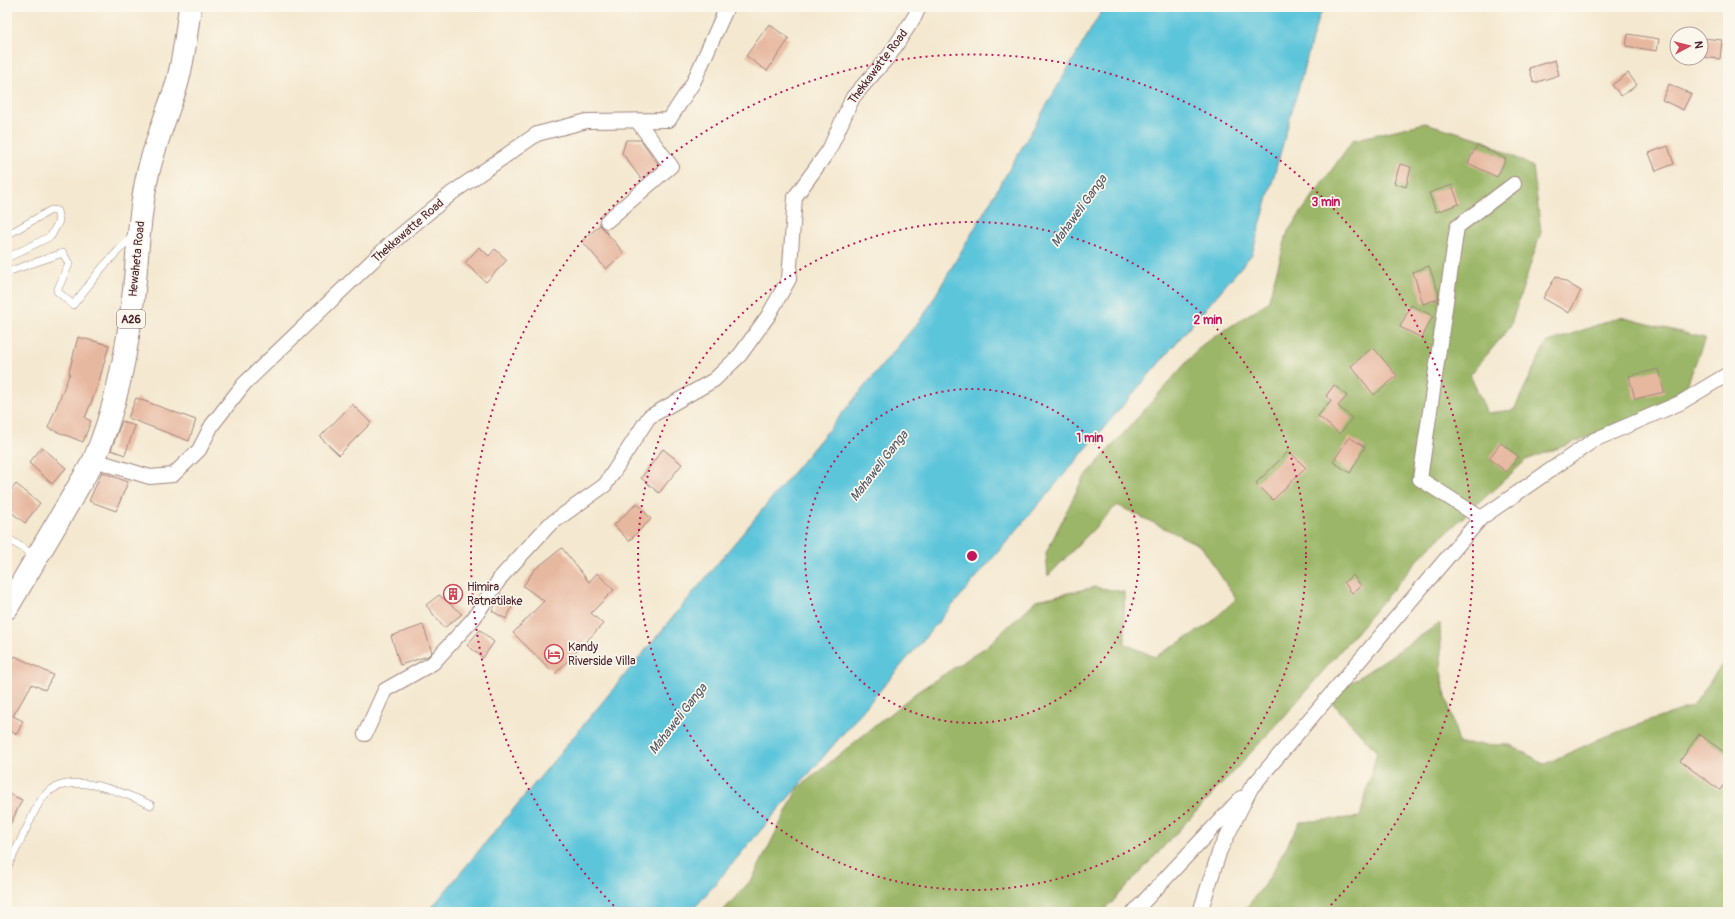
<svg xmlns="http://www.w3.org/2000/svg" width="1735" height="919" viewBox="0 0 1735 919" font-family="Pangolin,sans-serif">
  <rect width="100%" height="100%" fill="#fbf7ec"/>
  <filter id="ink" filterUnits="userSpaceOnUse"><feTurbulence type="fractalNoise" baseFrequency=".025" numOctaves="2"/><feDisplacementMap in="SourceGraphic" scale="8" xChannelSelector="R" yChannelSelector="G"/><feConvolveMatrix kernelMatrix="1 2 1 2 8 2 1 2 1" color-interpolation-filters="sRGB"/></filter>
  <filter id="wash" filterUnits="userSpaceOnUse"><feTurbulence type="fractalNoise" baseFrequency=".012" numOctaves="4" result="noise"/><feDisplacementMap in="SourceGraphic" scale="16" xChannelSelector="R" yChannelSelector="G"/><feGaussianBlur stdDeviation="0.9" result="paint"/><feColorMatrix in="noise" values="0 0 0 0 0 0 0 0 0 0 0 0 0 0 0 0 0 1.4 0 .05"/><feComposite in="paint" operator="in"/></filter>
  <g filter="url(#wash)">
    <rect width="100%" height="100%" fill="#f4e8d0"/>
    <!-- forest -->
    <path fill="#9bb667" stroke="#726a49" d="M 1425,123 L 1481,139 L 1533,167 L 1541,232 L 1510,327 L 1470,375 L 1487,413 L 1514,410 L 1546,343 L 1620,317 L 1705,338 L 1680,403 L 1526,460 L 1424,553 L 1282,719 L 1103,912 L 722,912 L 753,878 L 798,788 L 917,692 L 986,647 L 1037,600 L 1095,587 L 1124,592 L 1125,644 L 1155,657 L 1208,625 L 1236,599 L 1201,546 L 1117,505 L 1048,576 L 1046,553 L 1082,480 L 1202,345 L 1268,302 L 1288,231 L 1353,140 Z
      M 1440,623 L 1442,681 L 1459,744 L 1510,745 L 1545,764 L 1606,736 L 1693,706 L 1728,656 L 1728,912 L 1243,912 L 1268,880 L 1300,822 L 1360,817 L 1377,752 L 1328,698 Z"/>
    <!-- water -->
    <path fill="#5dc5da" stroke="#547282" d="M 1104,7 L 1325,7 L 1318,18 L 1252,254 L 691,912 L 428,912 L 924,315 Z"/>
    <g id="blocks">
      <!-- building -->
      <path fill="#e7b8a0" d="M 769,24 L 789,39 L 767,71 L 746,56 Z
        M 1628,34 L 1659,39 L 1657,51 L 1626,46 Z
        M 1702,38 L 1722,40 L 1720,59 L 1701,57 Z
        M 1555,60 L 1559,75 L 1534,83 L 1529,68 Z
        M 1628,73 L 1637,85 L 1621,96 L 1612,85 Z
        M 1669,84 L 1691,94 L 1683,110 L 1662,100 Z
        M 626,140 L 641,140 L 659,165 L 641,179 L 622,153 Z
        M 1477,145 L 1506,159 L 1497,177 L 1468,163 Z
        M 1668,146 L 1674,164 L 1656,171 L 1649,153 Z
        M 1400,164 L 1411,167 L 1406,187 L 1394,183 Z
        M 1452,185 L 1459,204 L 1436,212 L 1429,193 Z
        M 600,225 L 624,253 L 606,269 L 582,241 Z
        M 479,247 L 489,256 L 495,249 L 507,260 L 486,282 L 465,263 Z
        M 1429,266 L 1439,294 L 1438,299 L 1423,304 L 1413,272 Z
        M 1556,276 L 1581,291 L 1569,313 L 1543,298 Z
        M 1411,305 L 1433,316 L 1422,338 L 1400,327 Z
        M 78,337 L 109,345 L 98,385 L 85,418 L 91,421 L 83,442 L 48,428 L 70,373 L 69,372 Z
        M 1373,347 L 1397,376 L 1374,395 L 1351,366 Z
        M 1659,369 L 1664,392 L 1635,399 L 1629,376 Z
        M 1334,385 L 1347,396 L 1338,406 L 1352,418 L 1340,434 L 1318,416 L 1331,400 L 1326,396 Z
        M 136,398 L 196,420 L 189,441 L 128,418 Z
        M 352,404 L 371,423 L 339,455 L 320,437 Z
        M 122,421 L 135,426 L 125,455 L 111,450 Z
        M 1349,437 L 1365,447 L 1350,473 L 1333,462 Z
        M 1501,443 L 1519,457 L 1506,472 L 1489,458 Z
        M 42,447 L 66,468 L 52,484 L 29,463 Z
        M 663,449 L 682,464 L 659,493 L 641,478 Z
        M 1289,451 L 1306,468 L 1273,500 L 1256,483 Z
        M 102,472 L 128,482 L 116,511 L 89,501 Z
        M 16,484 L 40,503 L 25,523 L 7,509 L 7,496 Z
        M 637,503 L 651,519 L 629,541 L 614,525 Z
        M 562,548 L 589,582 L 597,573 L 614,590 L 591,613 L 603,624 L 555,674 L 513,633 L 544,601 L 523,586 L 534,570 Z
        M 1353,575 L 1361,586 L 1352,593 L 1344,582 Z
        M 501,594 L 515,602 L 506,619 L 492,611 Z
        M 439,595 L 462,614 L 444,628 L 426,605 Z
        M 423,625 L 432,652 L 428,656 L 400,665 L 391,636 Z
        M 480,630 L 494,642 L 483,658 L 467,645 Z
        M 15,656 L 53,675 L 45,690 L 32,684 L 13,716 L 23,721 L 17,734 L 7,730 L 7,672 Z
        M 1699,734 L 1728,755 L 1728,778 L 1720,790 L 1680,761 Z
        M 7,793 L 22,800 L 7,831 Z"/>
    </g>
  </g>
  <g filter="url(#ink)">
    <use href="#blocks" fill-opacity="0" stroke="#9f847e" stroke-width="1"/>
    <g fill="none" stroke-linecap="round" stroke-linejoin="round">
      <defs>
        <path id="lane" d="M 7,235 L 51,210 L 57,211 L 59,221 L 51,236 L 7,258
          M 7,272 L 63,253 L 69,264 L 57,291 L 73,305 L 102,268 L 134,234
          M 7,538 L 35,556
          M 7,868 C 15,852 22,837 30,821 C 34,813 38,802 45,795 C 69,769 125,793 151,805"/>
        <path id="street" d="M 607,221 L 671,166 L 638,122
          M 94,460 L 150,477 L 173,475 L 199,450 L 212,425 L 244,384 L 390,244 L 452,193 L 537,134 L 587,121 L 669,120 L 693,83 L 727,7
          M 1481,518 L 1420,479 L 1457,227 L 1514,184
          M 365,734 L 385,690 L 433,663 L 474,618 L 501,577 L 549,525 L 605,485 L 649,417 L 714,380 L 740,355 L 768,316 L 789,279 L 795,197 L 829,150 L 853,97 L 889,56 L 915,16 L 919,7
          M 1134,912 L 1241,798
          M 1200,912 L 1220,850 L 1251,788 L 1481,518 L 1594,440 L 1680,403 L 1728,374"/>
        <path id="highway" d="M 7,608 L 94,460 C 117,407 128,348 134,290 C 138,251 139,212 148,173 C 155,144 166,116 176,87 C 184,61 186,34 190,7"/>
      </defs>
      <!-- lane casing -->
      <use href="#lane" stroke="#9f847e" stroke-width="8"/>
      <!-- street casing -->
      <use href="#street" stroke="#9f847e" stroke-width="16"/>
      <!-- highway casing -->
      <use href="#highway" stroke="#9f847e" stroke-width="24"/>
      <!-- lane -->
      <use href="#lane" stroke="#fff" stroke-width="7"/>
      <!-- street -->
      <use href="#street" stroke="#fff" stroke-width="14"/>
      <!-- highway -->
      <use href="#highway" stroke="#fff" stroke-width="22"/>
    </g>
  </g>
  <!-- distance rings -->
  <g fill="none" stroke="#c2185b" stroke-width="2" stroke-dasharray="2 4">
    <circle cx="972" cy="556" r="167"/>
    <circle cx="972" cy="556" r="334"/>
    <path d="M618 910A501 501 0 1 1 1326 910"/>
  </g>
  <!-- icons -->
  <defs>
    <symbol id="building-ring" viewBox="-11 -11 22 22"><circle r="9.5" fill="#fbf7ec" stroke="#d1495b" stroke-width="1.5"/><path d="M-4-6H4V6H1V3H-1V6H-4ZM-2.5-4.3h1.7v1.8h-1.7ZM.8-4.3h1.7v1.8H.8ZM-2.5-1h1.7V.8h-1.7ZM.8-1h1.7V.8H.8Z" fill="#d1495b"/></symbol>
    <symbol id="hotel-ring" viewBox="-11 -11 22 22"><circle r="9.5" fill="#fbf7ec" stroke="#d1495b" stroke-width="1.5"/><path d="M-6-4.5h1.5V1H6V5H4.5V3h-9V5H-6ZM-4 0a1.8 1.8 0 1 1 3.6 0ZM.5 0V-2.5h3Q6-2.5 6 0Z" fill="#d1495b"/></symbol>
  </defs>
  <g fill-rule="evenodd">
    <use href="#building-ring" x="442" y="583" width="22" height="22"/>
    <use href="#hotel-ring" x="543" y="643" width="22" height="22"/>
  </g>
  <g text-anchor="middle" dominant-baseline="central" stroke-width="3.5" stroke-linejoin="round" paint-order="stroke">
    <!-- shield labels -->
    <rect fill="#fbf7ec" stroke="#7f6065" stroke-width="1" x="117" y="310" width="28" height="18" rx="3"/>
    <g font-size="11" font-weight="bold" fill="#4a1f2b">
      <text x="131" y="319">A26</text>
    </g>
    <!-- street labels -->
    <g font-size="12" fill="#4a1f2b" stroke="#fbf7ec">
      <text transform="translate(878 67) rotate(-53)">Thekkawatte Road</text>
      <text transform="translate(408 231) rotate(-41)">Thekkawatte Road</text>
      <text transform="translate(137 259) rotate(-84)">Hewaheta Road</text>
    </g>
    <!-- poi labels -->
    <g font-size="12" fill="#4a1f2b" stroke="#fbf7ec" text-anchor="start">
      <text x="467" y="587">Himira<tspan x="467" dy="14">Ratnatilake</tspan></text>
      <text x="568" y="647">Kandy<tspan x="568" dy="14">Riverside Villa</tspan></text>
    </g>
    <!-- water labels -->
    <g font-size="13" font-style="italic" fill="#515968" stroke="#fbf7ec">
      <text transform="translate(1079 211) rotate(-54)">Mahaweli Ganga</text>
      <text transform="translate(879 466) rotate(-52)">Mahaweli Ganga</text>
      <text transform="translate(678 719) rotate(-52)">Mahaweli Ganga</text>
    </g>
  </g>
  <circle cx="972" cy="556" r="6" fill="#c2185b" stroke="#fbf7ec" stroke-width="2"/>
  <g font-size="12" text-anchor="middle" font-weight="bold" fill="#c2185b" stroke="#fbf7ec" stroke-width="3.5" stroke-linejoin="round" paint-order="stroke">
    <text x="1326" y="206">3 min</text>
    <text x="1208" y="324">2 min</text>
    <text x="1090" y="442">1 min</text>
  </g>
  <!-- margin -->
  <rect width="1735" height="919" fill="none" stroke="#fbf7ec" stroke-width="24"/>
  <!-- north arrow -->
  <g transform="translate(1689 46) rotate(83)"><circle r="19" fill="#fbf7ec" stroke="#b4a19f"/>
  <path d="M0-3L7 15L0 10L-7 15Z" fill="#d1495b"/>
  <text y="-6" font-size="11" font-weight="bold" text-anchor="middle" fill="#4a1f2b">N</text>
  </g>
</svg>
